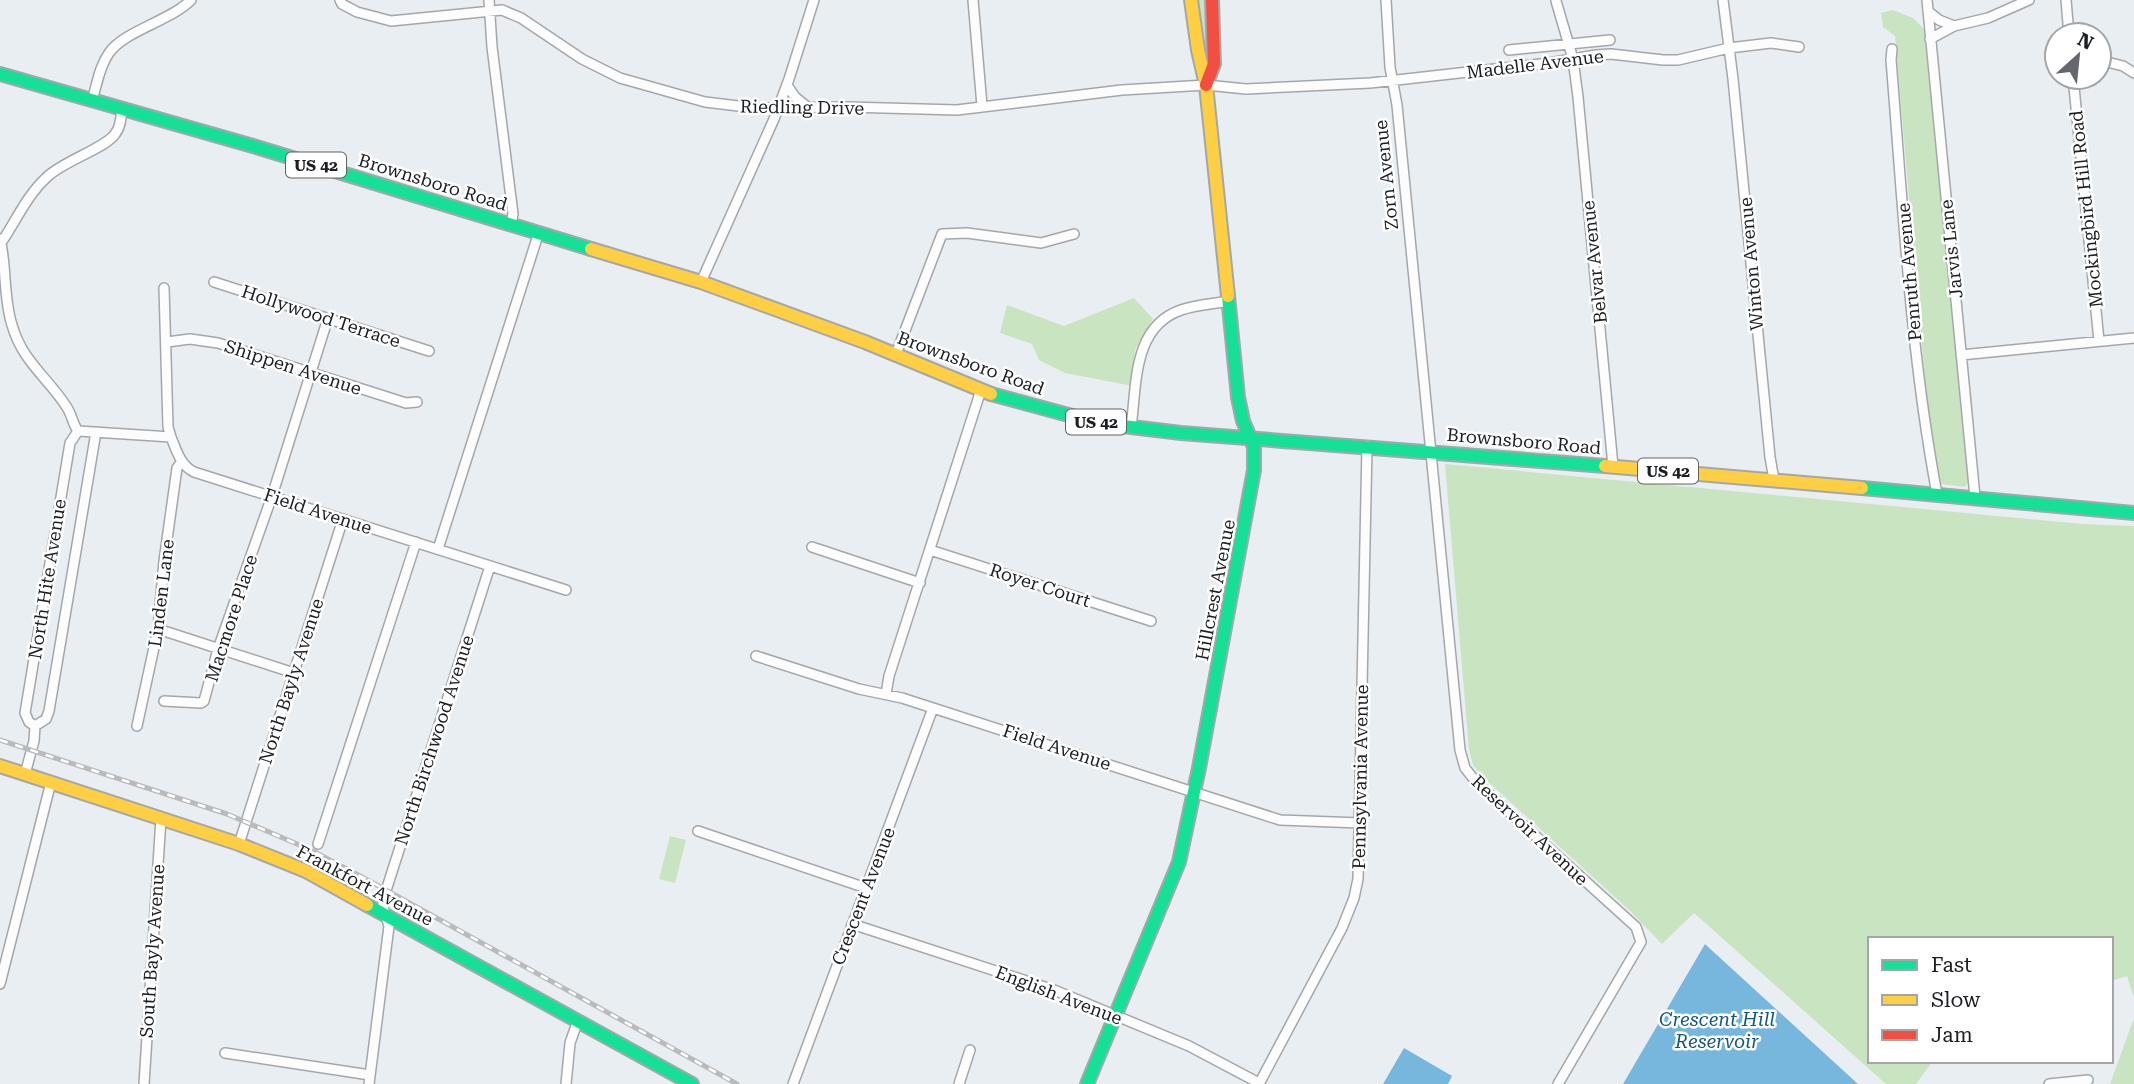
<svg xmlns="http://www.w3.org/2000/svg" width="2134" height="1084" viewBox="0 0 2134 1084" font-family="'Roboto Serif',serif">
  <rect width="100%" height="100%" fill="#e9eef2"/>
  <!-- green -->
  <path fill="#c9e4c1" d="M 1195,0 L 1207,0 L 1210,63 L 1206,67 Z
    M 1893,10 L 1913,18 L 1924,29 L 1969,481 L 1965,487 L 1942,484 L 1937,480 L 1929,427 L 1895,36 L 1883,27 L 1881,13 Z
    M 1134,298 L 1153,319 L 1135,350 L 1133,386 L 1065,373 L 1039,360 L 1032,344 L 1000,333 L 1007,305 L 1064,326 Z
    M 1445,464 L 2083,524 L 2134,526 L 2134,998 L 2127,976 L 2111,981 L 2111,939 L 1870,939 L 1870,1061 L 1933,1061 L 1916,1084 L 1886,1084 L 1694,913 L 1662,944 L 1629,910 L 1483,777 L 1473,765 L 1469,750 Z
    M 670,836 L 686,840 L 675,883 L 659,879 Z
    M 2134,1018 L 2134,1084 L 2110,1084 Z"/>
  <!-- water -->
  <path fill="#78b7dd" d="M 1705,944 L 1706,945 L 1858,1084 L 1623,1084 Z
    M 1404,1048 L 1452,1076 L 1448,1084 L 1383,1084 Z"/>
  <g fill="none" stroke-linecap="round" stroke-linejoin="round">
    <defs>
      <path id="street" d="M 340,0 L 342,4 L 357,12 L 391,21 L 502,10 L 521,18 L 582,59 L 620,78 L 705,102 L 755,108 L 848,107 L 957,110 L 1122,90 L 1206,85 L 1246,89 L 1370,83 L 1549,63 L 1596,55 L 1611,54 L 1663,60 L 1678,60 L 1729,48 L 1771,43 L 1799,47
        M 489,0 L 492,47 L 513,214 L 511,224
        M 973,0 L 982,106
        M 1386,0 L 1390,67 L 1397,105 L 1460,750 L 1465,768 L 1477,783 L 1636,927 L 1641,942 L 1558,1084
        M 1723,0 L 1733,79 L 1770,457 L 1774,480
        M 1927,0 L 1975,497
        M 2066,0 L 2069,35
        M 1556,1 L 1573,59 L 1578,97 L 1613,466
        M 1929,12 L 1939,20 L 1954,26
        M 1930,39 L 1954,26 L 1988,18 L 2029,0
        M 1892,49 L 1891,60 C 1903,205 1910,351 1937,494
        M 1509,50 L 1610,40
        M 2099,60 L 2123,66 L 2134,73
        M 2073,77 L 2099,341
        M 787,85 L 795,97 L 806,106
        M 92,100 C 97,85 99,67 109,53 C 124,31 170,21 191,0
        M 0,239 C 7,267 3,297 12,325 C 22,361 48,378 66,406 C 72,414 72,423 78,431 L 171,437 C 176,450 181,466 194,472 L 566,590
        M 1,243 C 16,221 27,195 47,177 C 63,161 106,148 115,134 C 121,127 121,117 122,108
        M 214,282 L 429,351
        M 701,282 L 774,119 L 789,79 L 814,0
        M 164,288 L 168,427 L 171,437
        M 167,342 L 190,339 L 218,343 L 406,403 L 417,402
        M 896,354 L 942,234 L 967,233 L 1041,243 L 1074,234
        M 1961,355 L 2134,338
        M 1131,427 C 1137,385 1132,327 1181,310 C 1196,305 1213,304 1229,301
        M 78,431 L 70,443 L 25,713 L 29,722 L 35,726 L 46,719 L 49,711 L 96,432
        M 812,547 L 920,583
        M 438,549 L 539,232
        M 930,550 L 1151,621
        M 158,629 L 294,673
        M 756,656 L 859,689 L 902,698 L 933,708 L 1280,820 L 1360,823
        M 886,694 L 889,676 L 981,390
        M 164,701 L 201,703 L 204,701 L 218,649 L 272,496 L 328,318
        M 137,726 L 158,629 L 164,561 L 177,468 L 182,461
        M 25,774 L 34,741 L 35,726
        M 698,831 L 866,888
        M 239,844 L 343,519
        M 318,844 L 416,542
        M 852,924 L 1054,990 L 1189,1046 L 1259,1083
        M 0,984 L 51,782
        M 225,1053 L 370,1075
        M 144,1084 L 161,818
        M 369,1084 L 389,926 L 383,907 L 383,900 L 490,566
        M 566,1084 L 570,1043 L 578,1020
        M 793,1084 L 933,708
        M 959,1084 L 970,1050
        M 1259,1084 L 1342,928 L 1354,898 L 1358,879 L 1367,446
        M 2049,1084 L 2088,1080"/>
      <path id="fast" d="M 0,74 L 253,146 L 591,249
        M 991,394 L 1098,423 L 1181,433 L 1605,466
        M 1862,488 L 2134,513
        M 367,905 L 692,1084
        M 1087,1084 L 1179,862 L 1199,768 L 1254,470 L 1254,447 L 1243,421 L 1238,397 L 1228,296"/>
      <path id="slow" d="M 1191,0 L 1198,50 L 1206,85 L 1228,296
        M 591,249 L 701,282 L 865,342 L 991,394
        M 1605,466 L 1862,488
        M 0,766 L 239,844 L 306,871 L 367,905"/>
      <path id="jam" d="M 1206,85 L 1214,64 L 1212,0"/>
    </defs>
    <!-- street casing -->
    <use href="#street" stroke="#a4a7aa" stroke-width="12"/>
    <!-- fast casing -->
    <use href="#fast" stroke="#a4a7aa" stroke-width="16"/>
    <!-- slow casing -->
    <use href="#slow" stroke="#a4a7aa" stroke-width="16"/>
    <!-- jam casing -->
    <use href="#jam" stroke="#a4a7aa" stroke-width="16"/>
    <!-- street -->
    <use href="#street" stroke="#fcfcfd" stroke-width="9"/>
    <!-- fast -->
    <use href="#fast" stroke="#16e098" stroke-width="12"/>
    <!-- slow -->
    <use href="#slow" stroke="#ffcf43" stroke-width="12"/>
    <!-- jam -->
    <use href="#jam" stroke="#f24e42" stroke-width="12"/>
    <defs>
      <path id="rail" d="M 0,740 L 227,814 L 311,850 L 377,885 L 737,1084"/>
    </defs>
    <!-- rail casing -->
    <use href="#rail" stroke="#b9babb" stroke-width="5"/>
    <!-- rail -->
    <use href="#rail" stroke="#fff" stroke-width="2.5" stroke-dasharray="8" stroke-linecap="butt"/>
  </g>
  <g text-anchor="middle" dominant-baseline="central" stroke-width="5" stroke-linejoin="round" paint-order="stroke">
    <!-- shield labels -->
    <g fill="#fff" stroke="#606264" stroke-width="2">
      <rect x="286" y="152.5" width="60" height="25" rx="5"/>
      <rect x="1066" y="409.5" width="60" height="25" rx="5"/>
      <rect x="1638" y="458.5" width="60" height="25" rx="5"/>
    </g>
    <g font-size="16" font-weight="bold" fill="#1c1f22">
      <text x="316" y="165">US 42</text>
      <text x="1096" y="422">US 42</text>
      <text x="1668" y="471">US 42</text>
    </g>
    <!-- street labels -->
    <g font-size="18" fill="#1c1f22" stroke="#fff">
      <text transform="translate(1535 64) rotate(-7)">Madelle Avenue</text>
      <text transform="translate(802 107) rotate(1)">Riedling Drive</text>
      <text transform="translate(1386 175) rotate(-96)">Zorn Avenue</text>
      <text transform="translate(433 182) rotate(17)">Brownsboro Road</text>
      <text transform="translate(2086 209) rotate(-96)">Mockingbird Hill Road</text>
      <text transform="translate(1951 249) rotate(-96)">Jarvis Lane</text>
      <text transform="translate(1594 262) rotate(-96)">Belvar Avenue</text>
      <text transform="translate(1751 264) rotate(-95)">Winton Avenue</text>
      <text transform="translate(1909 272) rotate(-95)">Penruth Avenue</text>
      <text transform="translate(321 316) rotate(18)">Hollywood Terrace</text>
      <text transform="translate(971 363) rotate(20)">Brownsboro Road</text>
      <text transform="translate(293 367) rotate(18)">Shippen Avenue</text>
      <text transform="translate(1524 441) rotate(5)">Brownsboro Road</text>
      <text transform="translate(318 511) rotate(18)">Field Avenue</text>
      <text transform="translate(47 579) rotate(-81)">North Hite Avenue</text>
      <text transform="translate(1040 585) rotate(18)">Royer Court</text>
      <text transform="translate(1215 590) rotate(-79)">Hillcrest Avenue</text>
      <text transform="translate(161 593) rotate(-83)">Linden Lane</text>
      <text transform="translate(231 618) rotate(-72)">Macmore Place</text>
      <text transform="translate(291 681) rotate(-72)">North Bayly Avenue</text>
      <text transform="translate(434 740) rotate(-72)">North Birchwood Avenue</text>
      <text transform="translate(1057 747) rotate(18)">Field Avenue</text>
      <text transform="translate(1360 777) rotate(-89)">Pennsylvania Avenue</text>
      <text transform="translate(1530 830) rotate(43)">Reservoir Avenue</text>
      <text transform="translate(365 885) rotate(28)">Frankfort Avenue</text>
      <text transform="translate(863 896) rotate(-69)">Crescent Avenue</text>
      <text transform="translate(152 951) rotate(-86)">South Bayly Avenue</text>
      <text transform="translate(1059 995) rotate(21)">English Avenue</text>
    </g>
    <!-- water labels -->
    <g font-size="19" font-style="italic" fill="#15587c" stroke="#fff">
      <text x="1717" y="1019">Crescent Hill<tspan x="1717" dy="22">Reservoir</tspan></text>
    </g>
  </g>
  <!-- legend -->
  <rect x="1868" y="937" width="245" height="126" fill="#ffffff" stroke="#a4a5a7" stroke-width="2"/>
  <rect x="1882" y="960" width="35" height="10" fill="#16e098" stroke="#a4a5a7" stroke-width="2"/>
  <text x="1931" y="972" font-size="21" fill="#1c1f22">Fast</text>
  <rect x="1882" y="995" width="35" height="10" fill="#ffcf43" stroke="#a4a5a7" stroke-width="2"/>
  <text x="1931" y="1007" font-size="21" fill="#1c1f22">Slow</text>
  <rect x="1882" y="1030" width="35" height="10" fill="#f24e42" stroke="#a4a5a7" stroke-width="2"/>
  <text x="1931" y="1042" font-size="21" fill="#1c1f22">Jam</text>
  <!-- north arrow -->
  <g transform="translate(2078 56) rotate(27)"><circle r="33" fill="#ffffff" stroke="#a4a5a7" stroke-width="2"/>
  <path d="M0-5L12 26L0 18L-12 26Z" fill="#64676b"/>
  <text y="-10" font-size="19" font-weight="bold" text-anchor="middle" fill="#1c1f22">N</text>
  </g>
</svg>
